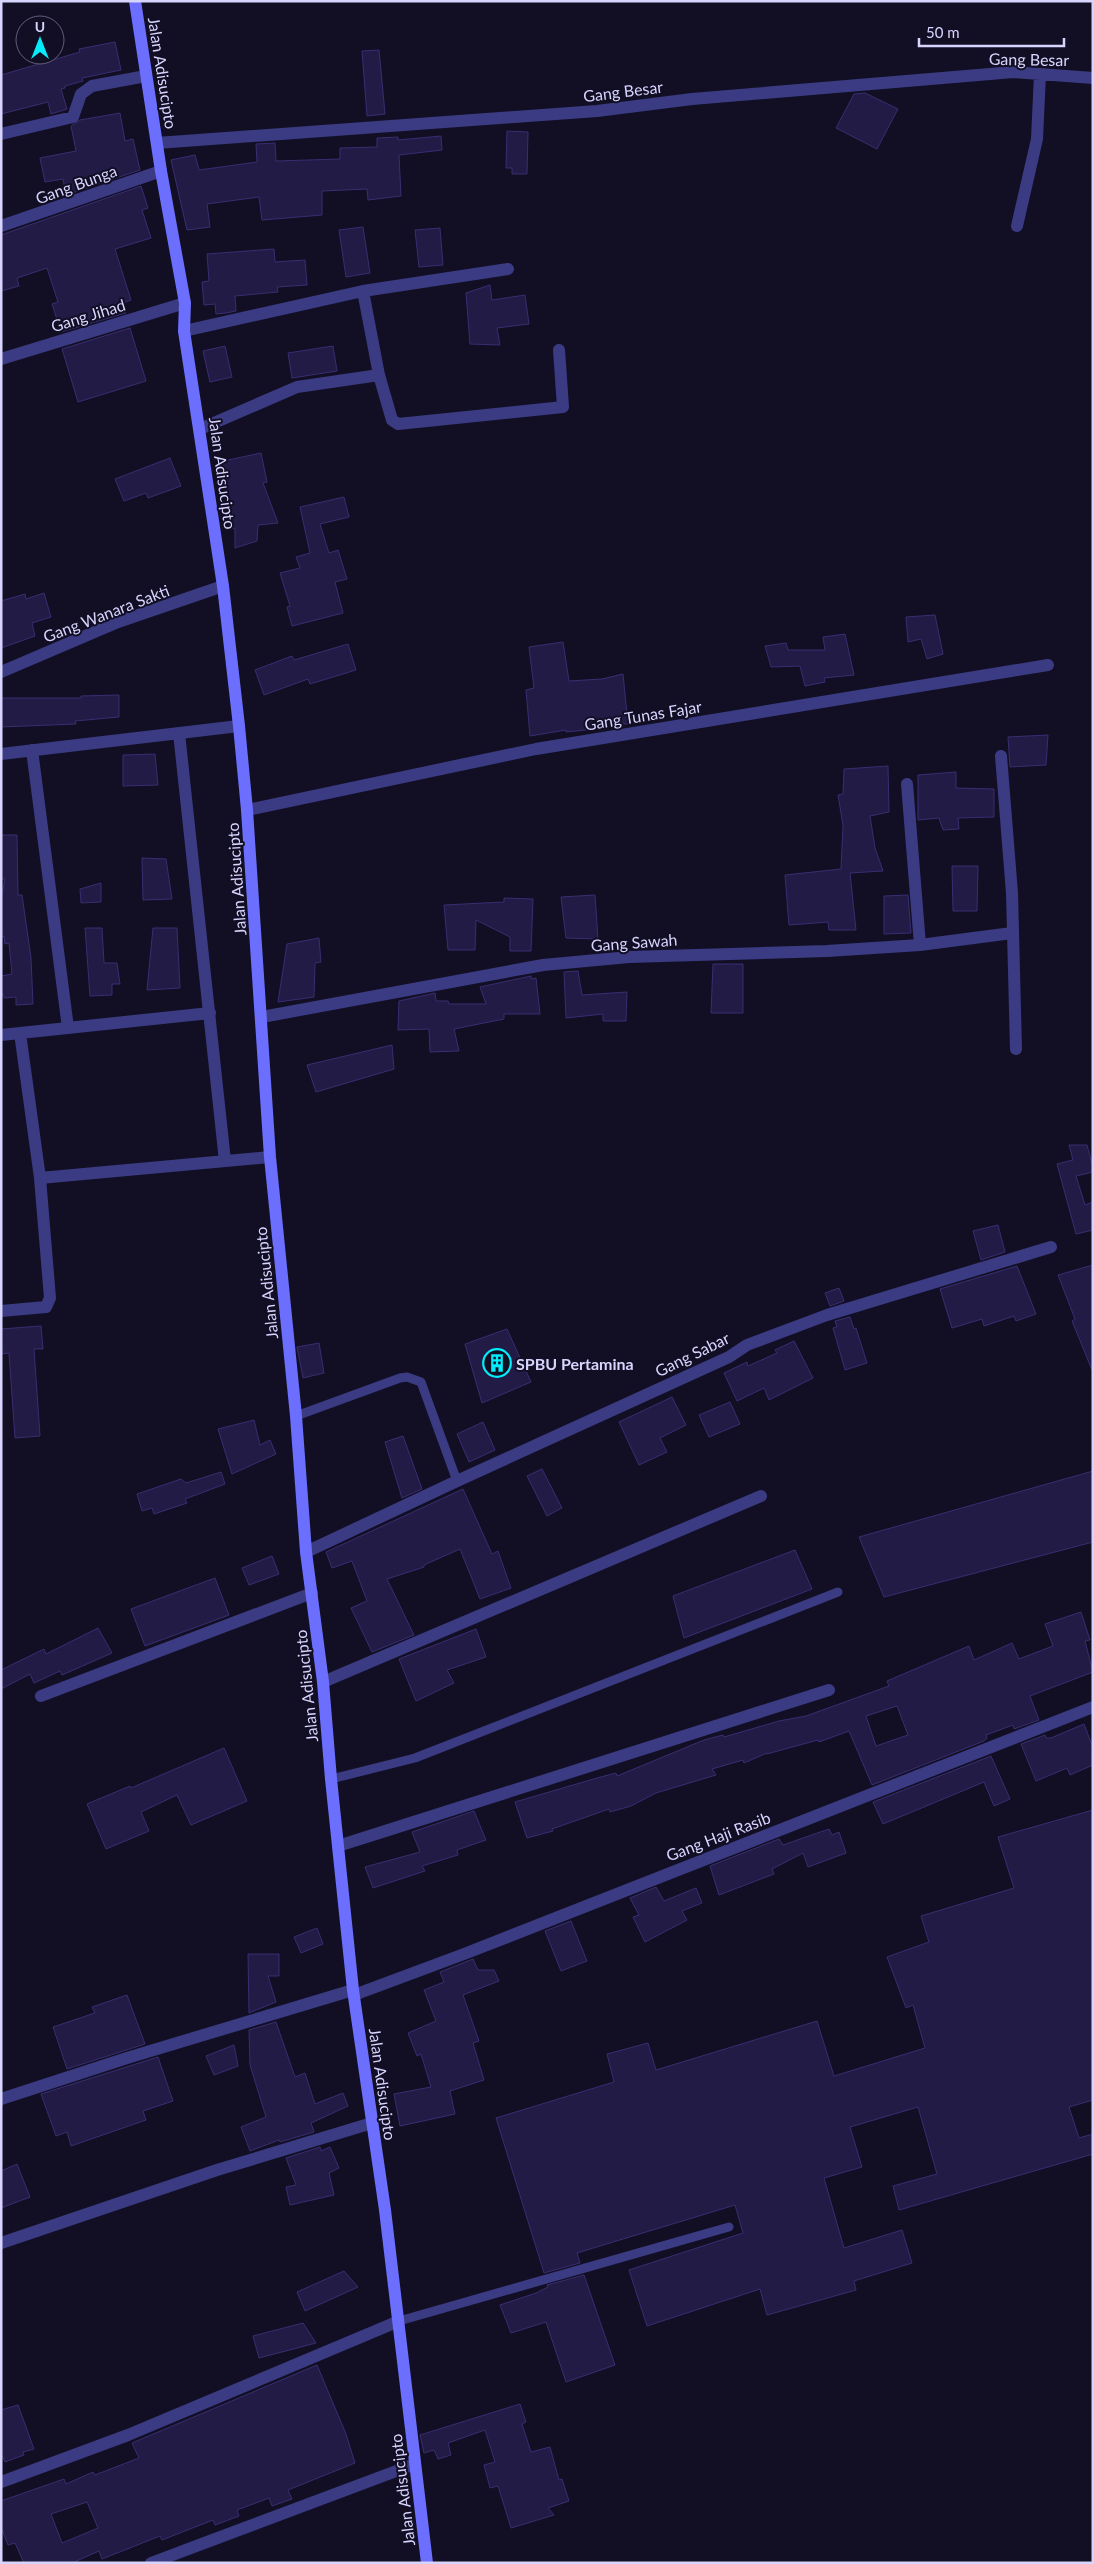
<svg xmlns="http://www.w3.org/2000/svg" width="1094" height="2564" viewBox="0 0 1094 2564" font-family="Lato,sans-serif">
  <rect width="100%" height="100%" fill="#120f25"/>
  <!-- building -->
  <path fill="#221b46" stroke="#382e71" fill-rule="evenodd" d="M 115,42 L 121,70 L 82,78 L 83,81 L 65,86 L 65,88 L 61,89 L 67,109 L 51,114 L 48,102 L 1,114 L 1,75 L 80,52 L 79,49 Z
    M 379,50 L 385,114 L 367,116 L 362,51 Z
    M 865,93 L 898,109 L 877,149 L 836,128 L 854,94 Z
    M 120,113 L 125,141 L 133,139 L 140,170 L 66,195 L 63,179 L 45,182 L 40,158 L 76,151 L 71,126 L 80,120 Z
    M 507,131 L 528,132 L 527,174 L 512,174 L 512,168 L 506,168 Z
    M 441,136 L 442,150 L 399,155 L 401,196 L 368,200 L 367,189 L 322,191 L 322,215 L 262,220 L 259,197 L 207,204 L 210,227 L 187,230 L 171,160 L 195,155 L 199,170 L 257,162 L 256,144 L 275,143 L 276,161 L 340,159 L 340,148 L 377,147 L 377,138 L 398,137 L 398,140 Z
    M 141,186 L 148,208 L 142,210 L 151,238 L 115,249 L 131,300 L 123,303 L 126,313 L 61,332 L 52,304 L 58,302 L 47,268 L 17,278 L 19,286 L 1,291 L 1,235 Z
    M 363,227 L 370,273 L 346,277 L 339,230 Z
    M 440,228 L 443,265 L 419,267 L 415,230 Z
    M 274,249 L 275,262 L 305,260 L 307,285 L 277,287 L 278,292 L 235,296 L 236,311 L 226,313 L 216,314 L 215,304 L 204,305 L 202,282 L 209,281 L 207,254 Z
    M 490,285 L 492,300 L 525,295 L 529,324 L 497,328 L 500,345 L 470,344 L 466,293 Z
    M 130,328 L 146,381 L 78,402 L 62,349 Z
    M 225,346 L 232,377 L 210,382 L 203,351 Z
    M 333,346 L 337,371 L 292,378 L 288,353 Z
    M 261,453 L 267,482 L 263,483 L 278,523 L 258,525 L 257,541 L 235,548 L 235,528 L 231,529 L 219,462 Z
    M 170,458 L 181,486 L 148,498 L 146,493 L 124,501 L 115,479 Z
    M 344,497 L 349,517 L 320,524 L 329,553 L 338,550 L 347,579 L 335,582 L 343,613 L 292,626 L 287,607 L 290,606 L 280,573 L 300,568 L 296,557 L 310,553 L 300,507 Z
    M 44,593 L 51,617 L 32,623 L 35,636 L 1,648 L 1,601 L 25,594 L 26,599 Z
    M 935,615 L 943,654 L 927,659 L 921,639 L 908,642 L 906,617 Z
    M 845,634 L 854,675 L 824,678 L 825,682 L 805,686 L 800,666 L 771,667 L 765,646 L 786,643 L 788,650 L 825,650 L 823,637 Z
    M 563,642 L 569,681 L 602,679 L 623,674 L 628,724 L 595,724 L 595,729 L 566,732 L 566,730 L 530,736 L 526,690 L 534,688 L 529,647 Z
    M 348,644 L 356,670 L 310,684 L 308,679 L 264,695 L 255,670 L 292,656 L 294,660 Z
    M 119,695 L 119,717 L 75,721 L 76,724 L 1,727 L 1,698 L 81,698 L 81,696 Z
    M 1048,735 L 1046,765 L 1010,767 L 1008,737 Z
    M 155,754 L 158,785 L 123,786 L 123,755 Z
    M 888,766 L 889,812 L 870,816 L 875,848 L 883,871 L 850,873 L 856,930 L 829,930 L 828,922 L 789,925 L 785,875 L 841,869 L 843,825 L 838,795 L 843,794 L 844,769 Z
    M 956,772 L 956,788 L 994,789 L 994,817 L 958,818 L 959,829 L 943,830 L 939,818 L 918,820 L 918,775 Z
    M 1,835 L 17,835 L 18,895 L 22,895 L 31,958 L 33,1004 L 16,1005 L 16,997 L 4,998 L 1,991 L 1,976 L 12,974 L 9,943 L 5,944 L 4,936 L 1,937 L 1,899 L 5,879 L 1,879 Z
    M 142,858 L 166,859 L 172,899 L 143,900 Z
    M 952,866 L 978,866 L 977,911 L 953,911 Z
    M 101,883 L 101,902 L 81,903 L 80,889 Z
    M 595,895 L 598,939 L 566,938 L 561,897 Z
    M 908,895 L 911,933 L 884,934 L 884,896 Z
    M 504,898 L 533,899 L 531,951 L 510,951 L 510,937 L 476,920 L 475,950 L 448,950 L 444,905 L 504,902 Z
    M 85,928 L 102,928 L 104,963 L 117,963 L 120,984 L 112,984 L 112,995 L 90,996 Z
    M 153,928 L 177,928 L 180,988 L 147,990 Z
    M 319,938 L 321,962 L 315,963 L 314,997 L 278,1002 L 287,944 Z
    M 713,964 L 743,964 L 743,1013 L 711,1013 Z
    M 578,971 L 582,995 L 627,992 L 626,1021 L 603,1021 L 603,1014 L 566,1018 L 564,972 Z
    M 531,976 L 531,979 L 536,978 L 540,1014 L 504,1014 L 504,1019 L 454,1029 L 459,1051 L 430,1052 L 429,1029 L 398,1030 L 399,1001 L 435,993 L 436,1001 L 448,1001 L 449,1004 L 486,1004 L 480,987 Z
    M 392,1045 L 394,1069 L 316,1092 L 307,1065 Z
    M 1069,1145 L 1087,1145 L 1093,1167 L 1093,1172 L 1076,1176 L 1085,1205 L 1093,1202 L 1093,1230 L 1076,1234 L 1057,1164 L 1073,1160 Z
    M 998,1225 L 1005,1252 L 981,1260 L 973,1231 Z
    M 1093,1265 L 1093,1370 L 1092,1370 L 1072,1321 L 1075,1319 L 1058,1275 Z
    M 1017,1266 L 1036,1314 L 1016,1321 L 1014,1316 L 984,1326 L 982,1319 L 952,1328 L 940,1289 Z
    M 839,1288 L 844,1301 L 830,1306 L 825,1293 Z
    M 850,1317 L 854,1329 L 856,1328 L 867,1363 L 845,1370 L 833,1328 L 837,1327 L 835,1321 Z
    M 41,1326 L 43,1349 L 34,1349 L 40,1436 L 15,1438 L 9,1353 L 2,1354 L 1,1329 Z
    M 507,1329 L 531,1382 L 482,1403 L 465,1344 Z
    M 794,1341 L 813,1378 L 769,1400 L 764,1388 L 737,1401 L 724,1373 L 747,1362 L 748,1366 L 777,1353 L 775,1350 Z
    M 319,1343 L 324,1373 L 303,1378 L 297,1347 Z
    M 672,1397 L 686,1425 L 660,1438 L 667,1452 L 639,1465 L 619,1422 Z
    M 730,1402 L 740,1424 L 709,1437 L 699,1415 Z
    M 254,1420 L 260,1445 L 270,1440 L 276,1454 L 232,1474 L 218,1429 Z
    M 483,1422 L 495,1450 L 469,1462 L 457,1434 Z
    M 403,1436 L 422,1489 L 402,1498 L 385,1442 Z
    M 542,1469 L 562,1508 L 547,1516 L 527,1476 Z
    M 1093,1471 L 1093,1542 L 884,1597 L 859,1537 Z
    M 221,1472 L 225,1484 L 185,1499 L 187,1503 L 154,1514 L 152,1508 L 142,1511 L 137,1494 L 181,1479 L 186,1483 Z
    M 463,1489 L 492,1554 L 498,1551 L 511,1588 L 480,1599 L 460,1549 L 424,1565 L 424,1567 L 387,1579 L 414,1635 L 372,1652 L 351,1608 L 367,1601 L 352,1561 L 332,1568 L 326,1552 Z
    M 795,1550 L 812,1589 L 684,1638 L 673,1596 Z
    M 272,1556 L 279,1574 L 249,1585 L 242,1568 Z
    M 215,1578 L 229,1615 L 145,1646 L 131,1609 Z
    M 1081,1612 L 1090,1640 L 1085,1641 L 1093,1672 L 1030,1696 L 1039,1720 L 1014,1729 L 1013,1725 L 986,1735 L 987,1738 L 984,1741 L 872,1785 L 849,1731 L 819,1742 L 818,1740 L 767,1754 L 767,1753 L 744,1763 L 743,1760 L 712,1769 L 716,1775 L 656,1793 L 631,1806 L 610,1812 L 609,1809 L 552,1829 L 553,1831 L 527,1838 L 515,1802 L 597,1778 L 616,1773 L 617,1776 L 704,1740 L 723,1735 L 724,1737 L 779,1721 L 806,1716 L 889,1686 L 887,1681 L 969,1646 L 974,1660 L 1012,1643 L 1019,1659 L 1053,1646 L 1045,1624 ZM 897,1706 L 908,1735 L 876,1746 L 866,1716 Z
    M 98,1628 L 112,1653 L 62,1675 L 60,1671 L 34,1683 L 30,1674 L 1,1689 L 1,1670 L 44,1649 L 46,1654 Z
    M 476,1629 L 486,1657 L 447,1670 L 454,1683 L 416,1701 L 399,1659 Z
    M 1084,1724 L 1093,1748 L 1093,1765 L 1070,1775 L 1067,1768 L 1036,1781 L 1021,1744 L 1045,1735 L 1046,1738 L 1051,1738 Z
    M 224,1748 L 247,1801 L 191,1825 L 177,1795 L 141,1812 L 149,1831 L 106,1849 L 87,1804 L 130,1786 L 131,1788 Z
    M 991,1756 L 1010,1799 L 994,1806 L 984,1782 L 883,1824 L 873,1802 Z
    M 1093,1810 L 1093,2100 L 1069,2107 L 1079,2138 L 1093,2134 L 1093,2154 L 899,2210 L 893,2186 L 937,2174 L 918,2107 L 850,2127 L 862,2167 L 824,2178 L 844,2248 L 902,2230 L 912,2263 L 854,2281 L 856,2290 L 767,2315 L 760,2289 L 647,2326 L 629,2270 L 743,2233 L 735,2205 L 577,2253 L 580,2263 L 544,2273 L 496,2118 L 614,2082 L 607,2054 L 648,2043 L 656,2070 L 817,2021 L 834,2076 L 925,2048 L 913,2005 L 906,2008 L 887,1957 L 929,1942 L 921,1916 L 1014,1888 L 998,1837 Z
    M 474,1811 L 486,1840 L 457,1850 L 458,1855 L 422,1866 L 425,1871 L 373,1888 L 365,1867 L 420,1852 L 412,1832 Z
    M 829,1829 L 832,1835 L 839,1832 L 846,1853 L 808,1867 L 803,1853 L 772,1869 L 774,1874 L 719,1895 L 710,1866 L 779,1839 L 783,1845 Z
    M 656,1887 L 664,1901 L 696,1888 L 702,1903 L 682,1911 L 687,1920 L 645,1942 L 633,1917 L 639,1915 L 630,1898 Z
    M 571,1921 L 587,1961 L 561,1971 L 545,1931 Z
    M 317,1928 L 323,1944 L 301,1953 L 294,1937 Z
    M 248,1954 L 279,1954 L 279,1976 L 268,1976 L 276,2002 L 249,2013 Z
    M 473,1959 L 478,1970 L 494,1970 L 499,1981 L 463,1995 L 479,2041 L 473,2043 L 484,2080 L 450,2091 L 455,2114 L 400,2126 L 394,2094 L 431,2087 L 421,2054 L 417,2056 L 408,2033 L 436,2021 L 424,1990 L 444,1982 L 440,1972 Z
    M 127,1995 L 145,2044 L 67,2069 L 53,2027 L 95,2013 L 92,2007 Z
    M 276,2022 L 295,2077 L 305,2073 L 315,2104 L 343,2093 L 348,2106 L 311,2123 L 314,2132 L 280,2142 L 279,2140 L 250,2151 L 241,2127 L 266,2117 L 250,2065 L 249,2030 Z
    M 234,2045 L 238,2066 L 214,2075 L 206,2056 Z
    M 158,2057 L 173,2101 L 143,2111 L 146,2120 L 71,2146 L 67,2132 L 56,2136 L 41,2094 Z
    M 320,2147 L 321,2151 L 330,2147 L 339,2168 L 329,2173 L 334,2195 L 290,2205 L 286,2187 L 296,2185 L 286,2158 Z
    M 17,2164 L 30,2197 L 1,2208 L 1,2171 Z
    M 344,2271 L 358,2287 L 305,2311 L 297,2292 Z
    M 584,2275 L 615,2365 L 566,2382 L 546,2322 L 511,2333 L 500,2305 L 536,2293 L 548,2287 L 547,2285 Z
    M 303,2323 L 316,2343 L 259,2358 L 253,2336 Z
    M 317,2365 L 346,2434 L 355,2463 L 288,2490 L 292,2499 L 272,2506 L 269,2498 L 237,2510 L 239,2516 L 215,2525 L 213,2520 L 162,2540 L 160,2536 L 102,2559 L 99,2551 L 72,2563 L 24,2563 L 15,2543 L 8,2545 L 1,2527 L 1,2501 L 64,2479 L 66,2484 L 93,2472 L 95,2475 L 139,2458 L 132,2443 ZM 87,2502 L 98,2528 L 62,2543 L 51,2514 Z
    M 520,2404 L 526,2422 L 522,2424 L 531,2452 L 550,2447 L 559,2480 L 562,2479 L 569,2501 L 548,2508 L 554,2515 L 511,2528 L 498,2486 L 490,2488 L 484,2465 L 495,2462 L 485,2430 L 448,2443 L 451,2455 L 438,2459 L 434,2450 L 424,2453 L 420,2435 Z
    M 18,2405 L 34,2449 L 23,2452 L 24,2455 L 5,2462 L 1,2453 L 1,2410 Z"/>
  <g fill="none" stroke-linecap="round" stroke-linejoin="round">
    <!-- service -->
    <path stroke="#3b3b83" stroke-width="9" d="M 296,1416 L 400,1378 L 407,1377 L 421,1382 L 457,1481
      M 331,1779 L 415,1758 L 838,1592
      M 399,2321 L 729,2227"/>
    <!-- minor -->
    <path stroke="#3b3b83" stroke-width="12" d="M 1,134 L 73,117 L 81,94 L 92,86 L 146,76
      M 157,143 L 597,111 L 692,99 L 990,74 L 1013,72 L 1093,78
      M 1,226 L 161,171
      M 1017,226 L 1037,139 L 1040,74
      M 363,291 L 379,375 L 392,420 L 398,424 L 563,407 L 559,350
      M 184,331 L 363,291 L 508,269
      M 1,359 L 185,303
      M 200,429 L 297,387 L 379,375
      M 1,672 L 118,622 L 223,586
      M 179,733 L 225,1161
      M 32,750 L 68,1028
      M 1,754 L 239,726
      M 1001,756 L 1012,893 L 1016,1049
      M 907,784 L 920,945
      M 247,810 L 536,749 L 1048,665
      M 262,1017 L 543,965 L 629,957 L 827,951 L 920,945 L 1012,933
      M 1,1035 L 210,1013
      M 40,1178 L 270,1157
      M 1,1311 L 46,1307 L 50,1298 L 40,1178 L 20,1033
      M 306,1552 L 457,1481 L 729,1357 L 747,1345 L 827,1315 L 1051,1247
      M 323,1682 L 761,1496
      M 41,1696 L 312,1593
      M 338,1846 L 829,1690
      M 354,1995 L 464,1954 L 1093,1707
      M 1,2099 L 127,2058 L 353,1990
      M 1,2243 L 217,2170 L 372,2123
      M 1,2482 L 128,2435 L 399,2321
      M 151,2563 L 415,2464"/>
    <!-- secondary -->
    <path stroke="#6c6ffd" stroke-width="12" d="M 135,1 L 161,171 L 185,303 L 184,331 L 223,586 L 239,726 L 247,810 L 270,1157 L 296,1416 L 306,1552 L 323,1682 L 331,1779 L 353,1990 L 385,2210 L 427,2563"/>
  </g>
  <!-- icons -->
  <defs>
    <symbol id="building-ring" viewBox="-11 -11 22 22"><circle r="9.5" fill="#120f25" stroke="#04ecfa" stroke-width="1.5"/><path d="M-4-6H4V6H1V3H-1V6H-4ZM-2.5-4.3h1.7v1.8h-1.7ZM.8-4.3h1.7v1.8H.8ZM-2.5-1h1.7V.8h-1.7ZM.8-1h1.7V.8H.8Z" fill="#04ecfa"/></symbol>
  </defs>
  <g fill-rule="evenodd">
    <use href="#building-ring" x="481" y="1347" width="32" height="32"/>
  </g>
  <g text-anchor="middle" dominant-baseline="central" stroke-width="4" stroke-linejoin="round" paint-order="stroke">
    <!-- street labels -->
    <g font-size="16" fill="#d7d4fe" stroke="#120f25">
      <text transform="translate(1029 59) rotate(1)">Gang Besar</text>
      <text transform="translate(163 73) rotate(81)">Jalan Adisucipto</text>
      <text transform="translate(623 91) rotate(-7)">Gang Besar</text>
      <text transform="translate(76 184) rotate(-20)">Gang Bunga</text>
      <text transform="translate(88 315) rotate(-17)">Gang Jihad</text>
      <text transform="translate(223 473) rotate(82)">Jalan Adisucipto</text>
      <text transform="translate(106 613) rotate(-21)">Gang Wanara Sakti</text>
      <text transform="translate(643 715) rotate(-9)">Gang Tunas Fajar</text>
      <text transform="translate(236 879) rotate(-94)">Jalan Adisucipto</text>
      <text transform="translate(634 942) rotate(-4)">Gang Sawah</text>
      <text transform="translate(266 1283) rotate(-96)">Jalan Adisucipto</text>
      <text transform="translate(692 1354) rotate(-26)">Gang Sabar</text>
      <text transform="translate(306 1686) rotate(-96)">Jalan Adisucipto</text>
      <text transform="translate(718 1836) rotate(-21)">Gang Haji Rasib</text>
      <text transform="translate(383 2084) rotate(82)">Jalan Adisucipto</text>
      <text transform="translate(402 2490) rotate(-97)">Jalan Adisucipto</text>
    </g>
    <!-- poi labels -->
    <g font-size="16" font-weight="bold" fill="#d7d4fe" stroke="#120f25" text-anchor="start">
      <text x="516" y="1363">SPBU Pertamina</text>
    </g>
  </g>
  <!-- border -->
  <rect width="1094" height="2564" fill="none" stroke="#d7d4fe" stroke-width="5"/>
  <!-- north arrow -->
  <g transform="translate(40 40)"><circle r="24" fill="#120f25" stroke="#615e7c"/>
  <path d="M0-4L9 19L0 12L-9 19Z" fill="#04ecfa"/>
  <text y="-8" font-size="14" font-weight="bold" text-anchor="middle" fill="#d7d4fe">U</text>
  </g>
  <!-- scale -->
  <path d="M919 38v8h145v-8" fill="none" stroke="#d7d4fe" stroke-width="2.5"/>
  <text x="926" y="38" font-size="15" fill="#d7d4fe" stroke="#120f25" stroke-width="4" paint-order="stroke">50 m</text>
</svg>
